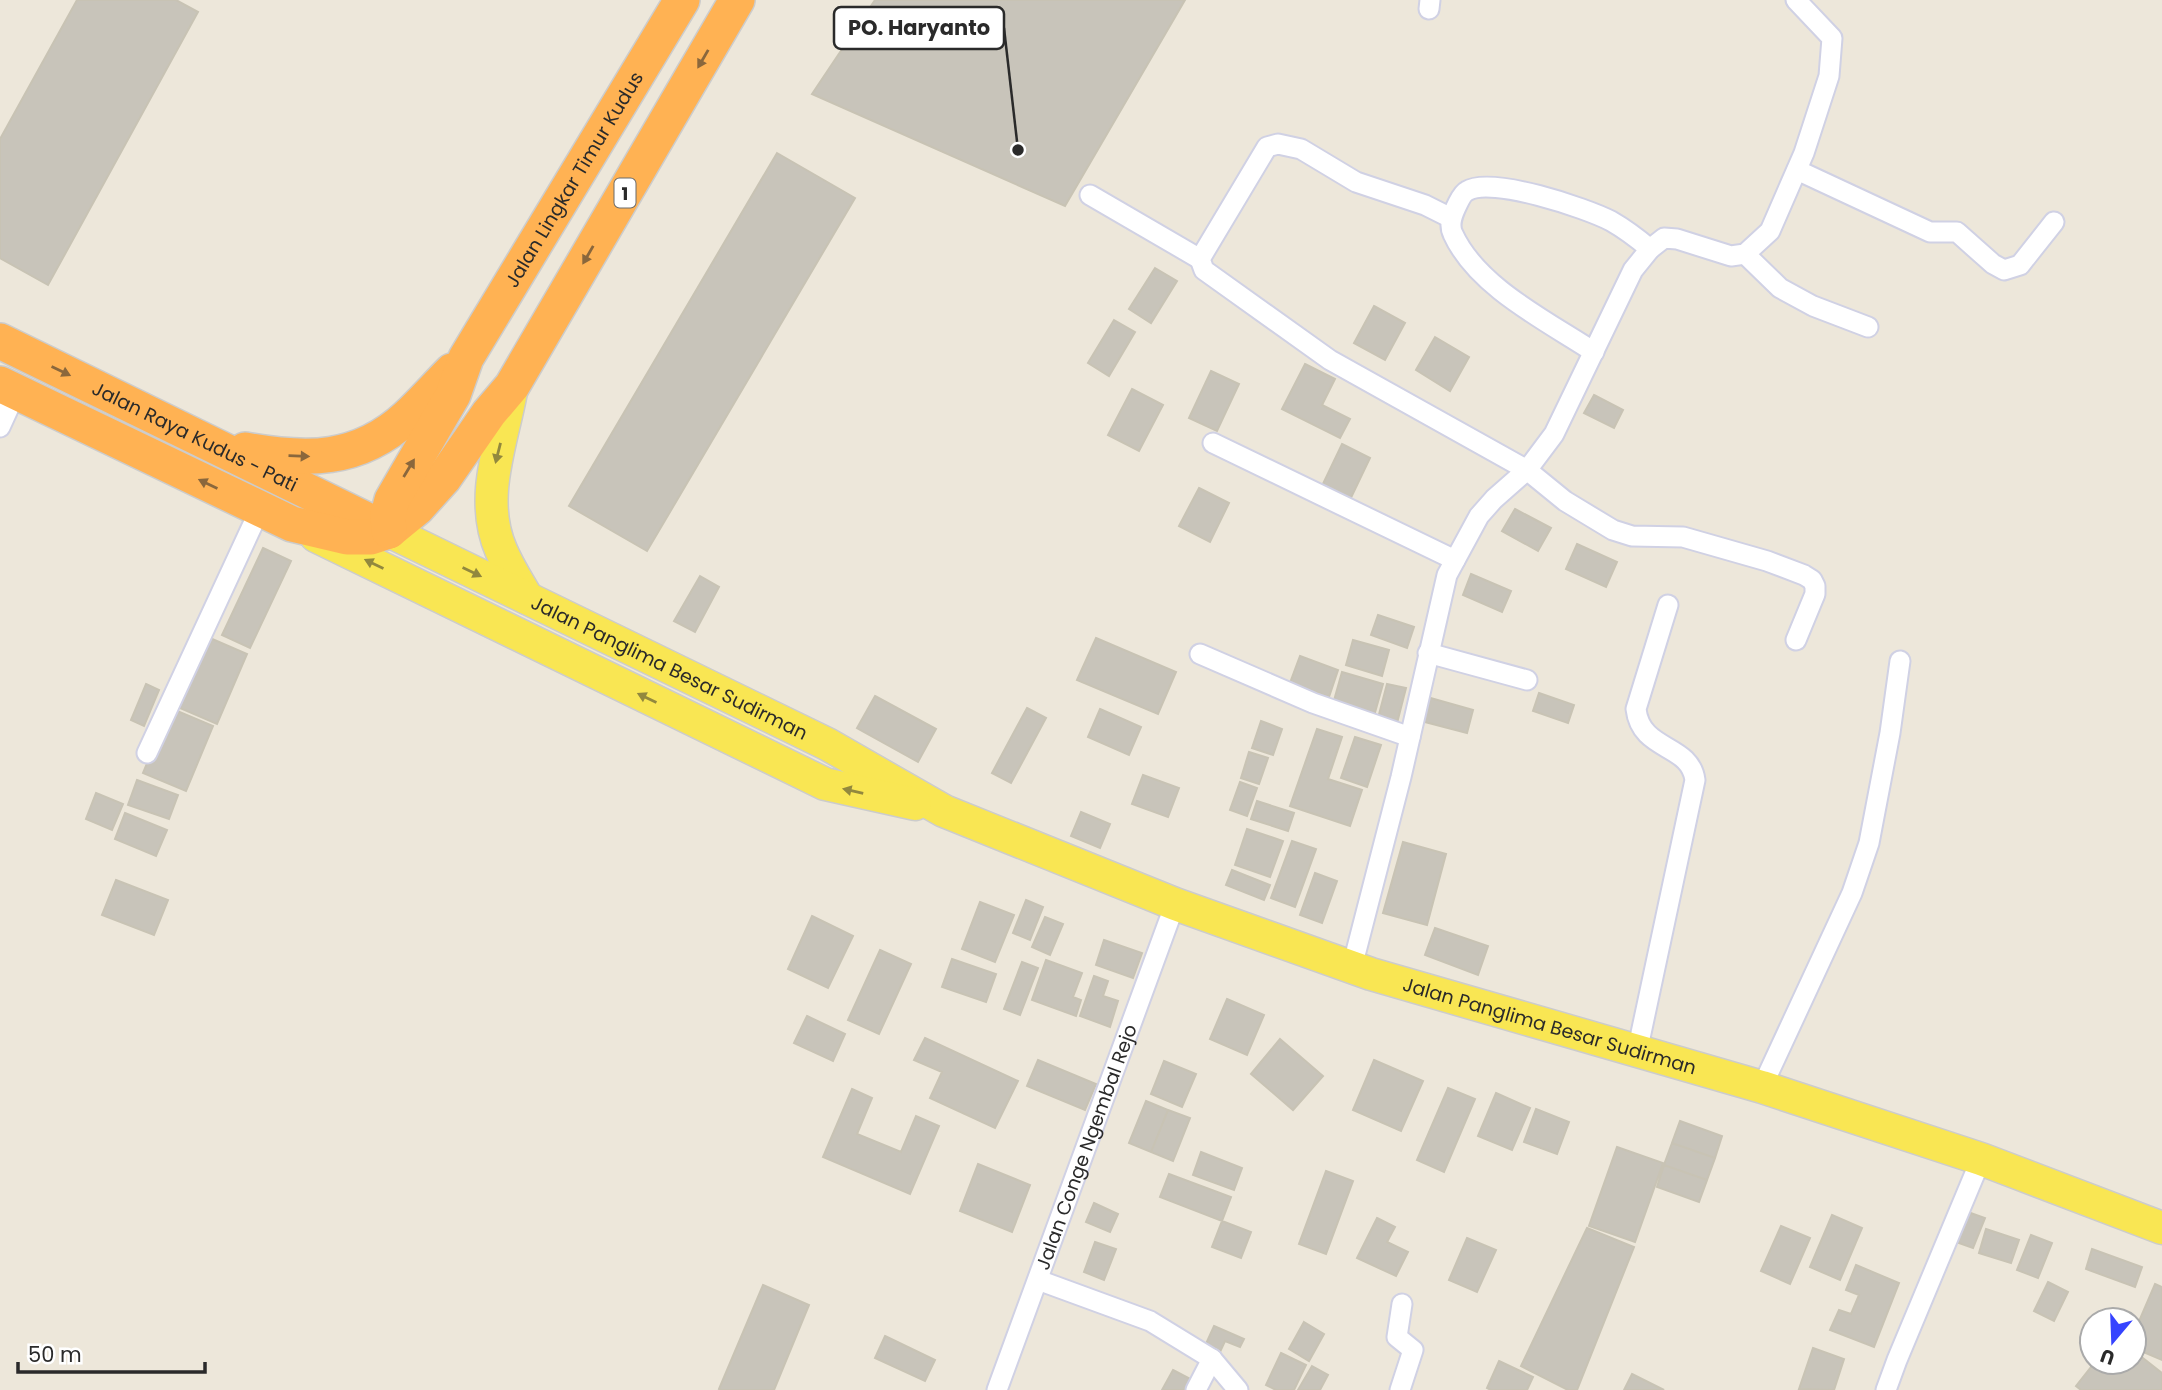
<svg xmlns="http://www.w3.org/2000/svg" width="2162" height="1390" viewBox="0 0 2162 1390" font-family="Poppins,sans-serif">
  <rect width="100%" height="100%" fill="#ede7da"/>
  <!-- building -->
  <path fill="#c8c4ba" stroke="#c8c3b4" stroke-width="2" d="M 77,0 L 176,0 L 198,12 L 48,285 L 0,258 L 0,139 Z
    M 875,0 L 1185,0 L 1065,206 L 812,94 Z
    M 777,153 L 855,198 L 647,551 L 569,506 Z
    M 1155,268 L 1177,281 L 1151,323 L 1129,309 Z
    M 1374,306 L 1405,323 L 1385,360 L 1354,343 Z
    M 1114,320 L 1135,332 L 1109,376 L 1088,363 Z
    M 1435,337 L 1469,357 L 1450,391 L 1416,370 Z
    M 1305,364 L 1335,379 L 1322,405 L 1350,419 L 1340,438 L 1282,409 Z
    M 1211,371 L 1239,384 L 1217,431 L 1189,418 Z
    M 1132,389 L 1163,405 L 1139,451 L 1108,435 Z
    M 1594,395 L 1623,410 L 1614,428 L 1584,413 Z
    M 1342,444 L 1370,458 L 1349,502 L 1321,488 Z
    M 1199,488 L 1229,503 L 1210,542 L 1179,526 Z
    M 1515,509 L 1551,528 L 1538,551 L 1502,531 Z
    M 1577,544 L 1617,562 L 1606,587 L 1566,569 Z
    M 263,548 L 291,561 L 250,648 L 222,635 Z
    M 1471,574 L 1511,591 L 1502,612 L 1463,595 Z
    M 700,576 L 719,587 L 695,632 L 674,621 Z
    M 1378,615 L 1414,627 L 1407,648 L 1371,635 Z
    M 203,635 L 247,654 L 217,724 L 173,705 Z
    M 1096,638 L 1176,672 L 1158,714 L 1077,680 Z
    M 1353,640 L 1389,650 L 1382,676 L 1346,665 Z
    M 1300,656 L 1338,670 L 1329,697 L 1290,683 Z
    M 1342,672 L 1383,684 L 1374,716 L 1333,704 Z
    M 146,684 L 159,690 L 144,726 L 131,720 Z
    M 1387,684 L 1406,688 L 1396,727 L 1377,722 Z
    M 1539,693 L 1574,705 L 1568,723 L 1533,711 Z
    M 875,696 L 936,729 L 918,762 L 857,728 Z
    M 1427,697 L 1473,710 L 1467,733 L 1421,721 Z
    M 170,708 L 213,726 L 186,791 L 143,773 Z
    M 1027,708 L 1046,718 L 1011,783 L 992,773 Z
    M 1100,709 L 1141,727 L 1129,755 L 1088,737 Z
    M 1261,721 L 1282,729 L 1273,755 L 1252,748 Z
    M 1317,729 L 1342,737 L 1328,779 L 1362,790 L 1350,826 L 1290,806 Z
    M 1355,737 L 1381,745 L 1367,787 L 1341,778 Z
    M 1249,752 L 1268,758 L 1259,784 L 1241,778 Z
    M 1143,775 L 1179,788 L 1168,817 L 1132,804 Z
    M 137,780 L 178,795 L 169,819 L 128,805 Z
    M 1240,782 L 1257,788 L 1247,816 L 1230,810 Z
    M 96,793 L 123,804 L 112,830 L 86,819 Z
    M 1257,801 L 1294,813 L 1288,831 L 1251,819 Z
    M 1081,812 L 1110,824 L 1100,848 L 1071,836 Z
    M 125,813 L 167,830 L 156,856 L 115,839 Z
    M 1247,829 L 1283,841 L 1270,877 L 1235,865 Z
    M 1292,841 L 1316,849 L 1295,907 L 1271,898 Z
    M 1403,842 L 1446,854 L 1427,925 L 1383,913 Z
    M 1232,870 L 1270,885 L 1264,900 L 1226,885 Z
    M 1315,873 L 1337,881 L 1322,923 L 1300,915 Z
    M 116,880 L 168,900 L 154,935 L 102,915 Z
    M 1026,900 L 1043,907 L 1030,940 L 1013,933 Z
    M 980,902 L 1014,915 L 995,962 L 962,949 Z
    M 812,916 L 853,936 L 828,988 L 788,969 Z
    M 1045,917 L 1063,924 L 1050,955 L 1032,947 Z
    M 1435,928 L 1488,946 L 1478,975 L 1425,955 Z
    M 1104,940 L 1142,953 L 1133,978 L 1096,965 Z
    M 880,950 L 911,964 L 879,1034 L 848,1020 Z
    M 952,959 L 996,974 L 986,1002 L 942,987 Z
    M 1046,960 L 1082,973 L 1073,997 L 1081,1000 L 1076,1016 L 1032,1000 Z
    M 1022,962 L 1038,968 L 1020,1015 L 1004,1009 Z
    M 1094,976 L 1108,981 L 1103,996 L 1118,1001 L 1110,1027 L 1080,1016 Z
    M 1227,999 L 1264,1015 L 1247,1055 L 1210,1039 Z
    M 807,1016 L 845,1034 L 833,1061 L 794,1043 Z
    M 925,1038 L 1018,1081 L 995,1128 L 930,1098 L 942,1072 L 914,1060 Z
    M 1280,1039 L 1323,1076 L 1293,1110 L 1251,1074 Z
    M 1038,1060 L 1096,1084 L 1085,1110 L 1027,1086 Z
    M 1374,1060 L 1423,1081 L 1401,1131 L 1353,1110 Z
    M 1164,1061 L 1196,1074 L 1182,1107 L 1151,1094 Z
    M 1448,1088 L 1475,1099 L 1444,1172 L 1417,1160 Z
    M 852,1089 L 872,1098 L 857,1134 L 901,1152 L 916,1116 L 939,1126 L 910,1194 L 823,1157 Z
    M 1496,1093 L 1530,1108 L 1512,1150 L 1478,1136 Z
    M 1146,1101 L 1168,1110 L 1151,1152 L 1129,1143 Z
    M 1536,1109 L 1569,1122 L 1557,1154 L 1524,1142 Z
    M 1168,1110 L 1190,1118 L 1173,1161 L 1151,1152 Z
    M 1680,1121 L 1722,1136 L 1715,1158 L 1672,1143 Z
    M 1672,1143 L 1715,1158 L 1707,1180 L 1664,1165 Z
    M 1617,1147 L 1663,1163 L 1635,1242 L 1589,1226 Z
    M 1201,1152 L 1242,1168 L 1234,1190 L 1193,1175 Z
    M 978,1164 L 1030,1185 L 1012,1232 L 960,1211 Z
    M 1664,1165 L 1707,1180 L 1699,1202 L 1657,1187 Z
    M 1326,1171 L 1353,1181 L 1326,1254 L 1299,1244 Z
    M 1169,1174 L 1231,1197 L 1222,1221 L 1160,1197 Z
    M 1094,1203 L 1118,1214 L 1110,1232 L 1086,1222 Z
    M 1965,1211 L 1985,1218 L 1973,1248 L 1953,1241 Z
    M 1832,1215 L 1862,1228 L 1840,1280 L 1810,1267 Z
    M 1377,1218 L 1395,1227 L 1387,1242 L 1408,1252 L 1396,1276 L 1357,1258 Z
    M 1222,1221 L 1251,1232 L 1241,1258 L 1212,1247 Z
    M 1781,1226 L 1810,1238 L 1790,1284 L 1761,1271 Z
    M 1587,1228 L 1634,1247 L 1577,1390 L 1568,1390 L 1521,1366 Z
    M 1986,1229 L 2019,1240 L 2011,1263 L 1979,1253 Z
    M 2031,1235 L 2052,1243 L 2038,1278 L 2017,1270 Z
    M 1467,1238 L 1496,1250 L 1477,1292 L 1449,1280 Z
    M 1095,1242 L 1116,1249 L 1104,1280 L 1084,1272 Z
    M 2092,1249 L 2142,1267 L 2135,1287 L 2086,1269 Z
    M 1856,1265 L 1899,1283 L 1874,1347 L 1830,1330 L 1839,1310 L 1851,1314 L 1859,1295 L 1846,1290 Z
    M 2048,1282 L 2068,1292 L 2054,1321 L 2034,1311 Z
    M 2155,1284 L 2162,1287 L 2162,1360 L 2134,1348 L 2134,1333 Z
    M 763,1285 L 809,1305 L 774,1390 L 722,1390 L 719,1389 Z
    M 1304,1322 L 1324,1334 L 1309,1361 L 1289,1349 Z
    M 1214,1326 L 1244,1339 L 1240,1347 L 1225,1341 L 1220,1352 L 1205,1346 Z
    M 885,1336 L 935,1360 L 925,1381 L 875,1358 Z
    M 1813,1348 L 1844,1359 L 1834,1390 L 1799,1389 Z
    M 2134,1351 L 2162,1373 L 2162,1390 L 2081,1390 L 2076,1386 L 2095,1362 L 2134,1362 Z
    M 1281,1353 L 1306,1365 L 1294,1390 L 1276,1390 L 1266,1385 Z
    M 1499,1361 L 1533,1377 L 1527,1390 L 1491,1390 L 1487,1388 Z
    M 1312,1366 L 1328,1375 L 1320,1390 L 1298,1390 Z
    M 1173,1370 L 1194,1381 L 1189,1390 L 1162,1390 Z
    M 1632,1374 L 1664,1390 L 1624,1390 Z"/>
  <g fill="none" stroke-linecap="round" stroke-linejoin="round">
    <defs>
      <g id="street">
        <path d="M 1429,9 L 1430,0"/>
        <path d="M 1797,170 L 1930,232 L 1957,232 L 1993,264 L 2004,270 L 2020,265 L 2054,222"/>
        <path d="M 1090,195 L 1200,259"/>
        <path d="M 1451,218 L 1425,205 L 1356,182 L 1301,149 L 1278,144 L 1267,147 L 1200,259 L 1204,270 L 1330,360 L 1527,470 L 1565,501 L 1613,530 L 1632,536 L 1683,537 L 1767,561 L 1804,575 L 1812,580 L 1815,586 L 1815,594 L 1796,640"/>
        <path d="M 1745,254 L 1780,288 L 1813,306 L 1868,327"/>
        <path d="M 1594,352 C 1547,321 1477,287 1453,234 C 1448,224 1453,213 1458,203 C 1460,199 1463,193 1467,191 C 1491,176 1586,208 1611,221 C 1625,229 1637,238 1650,249"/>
        <path d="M 0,427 L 16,392"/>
        <path d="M 1213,443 L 1455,560"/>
        <path d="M 1428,653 L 1527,680"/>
        <path d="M 1200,654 L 1313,703 L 1410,737"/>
        <path d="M 147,753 L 260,509"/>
        <path d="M 1352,967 L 1401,777 L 1447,575 L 1479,516 L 1494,499 L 1527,470 L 1554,434 L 1633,270 L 1650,249 L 1664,238 L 1677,239 L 1731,256 L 1745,254 L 1770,231 L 1804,153 L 1829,76 L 1832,38 L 1796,0"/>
        <path d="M 1637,1052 L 1695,780 C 1690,743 1641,752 1636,709 L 1668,605"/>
        <path d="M 1762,1087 L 1852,893 L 1869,843 L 1890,733 L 1900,661"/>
        <path d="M 1038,1280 L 1150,1321 L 1212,1359 L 1238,1390"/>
        <path id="s1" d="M 997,1390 L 1175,904"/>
        <path d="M 1196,1390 L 1212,1359"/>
        <path d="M 1400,1390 L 1413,1350 L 1397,1337 L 1402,1304"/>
        <path d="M 1886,1390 L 1897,1360 L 1981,1159"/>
      </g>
      <g id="primary">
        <path d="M 512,386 C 503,440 478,497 501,550 C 508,567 518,582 527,598"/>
        <path id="s2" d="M 389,531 L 827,744 L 944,811 L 1175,904 L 1371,974 L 1762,1087 L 1981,1159 L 2162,1228"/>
        <path d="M 316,536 L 825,784 L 915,804"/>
      </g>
      <g id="highway">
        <path id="s3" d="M 0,341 L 389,531"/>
        <path d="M 0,384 L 292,524 L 347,537 L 371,537 L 389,531 L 417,508 L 444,478 L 489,413 L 512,386 L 737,0"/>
        <path d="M 245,450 C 306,461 358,462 407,417 C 423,402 437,386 452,371"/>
        <path id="s4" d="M 389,531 L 388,515 L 392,500 L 453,395 L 466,358 L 682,0"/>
      </g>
    </defs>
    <!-- street casing -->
    <use href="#street" stroke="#d0d1e4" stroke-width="23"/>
    <!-- primary casing -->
    <use href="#primary" stroke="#ccc" stroke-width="35"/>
    <!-- highway casing -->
    <use href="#highway" stroke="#ccc" stroke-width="38"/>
    <!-- street -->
    <use href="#street" stroke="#fff" stroke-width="19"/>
    <!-- primary -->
    <use href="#primary" stroke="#f9e653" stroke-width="32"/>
    <!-- highway -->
    <use href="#highway" stroke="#ffb253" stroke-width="35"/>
  </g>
  <!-- one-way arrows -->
  <defs><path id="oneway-solid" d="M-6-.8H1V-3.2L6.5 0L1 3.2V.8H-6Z" transform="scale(1.75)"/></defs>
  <g fill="#8a673c">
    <use href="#oneway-solid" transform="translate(703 59) rotate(120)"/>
    <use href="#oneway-solid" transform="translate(588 255) rotate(120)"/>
    <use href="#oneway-solid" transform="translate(61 371) rotate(26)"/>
    <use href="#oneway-solid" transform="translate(299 456) rotate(2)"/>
    <use href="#oneway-solid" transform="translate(409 468) rotate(-59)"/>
    <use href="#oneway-solid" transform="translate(208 484) rotate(-154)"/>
  </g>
  <g fill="#92883e">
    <use href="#oneway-solid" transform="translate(498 453) rotate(104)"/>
    <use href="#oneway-solid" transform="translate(374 564) rotate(-154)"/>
    <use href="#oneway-solid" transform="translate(472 572) rotate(26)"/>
    <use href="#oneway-solid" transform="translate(647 698) rotate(-154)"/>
    <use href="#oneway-solid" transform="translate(853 791) rotate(-167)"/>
  </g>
  <g text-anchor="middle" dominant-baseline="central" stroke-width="5" stroke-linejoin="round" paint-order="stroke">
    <!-- shield labels -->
    <rect fill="#fff" stroke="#6a6a6a" stroke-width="2" x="614.5" y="178.5" width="21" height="29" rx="5"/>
    <g font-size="18" font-weight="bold" fill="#2a2a2a">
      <text x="625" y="193">1</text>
    </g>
    <!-- street labels -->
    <g font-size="19" fill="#2a2a2a" stroke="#fff">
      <text stroke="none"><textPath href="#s4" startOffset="401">Jalan Lingkar Timur Kudus</textPath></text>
      <text stroke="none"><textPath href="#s3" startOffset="217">Jalan Raya Kudus - Pati</textPath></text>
      <text stroke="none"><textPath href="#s2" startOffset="312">Jalan Panglima Besar Sudirman</textPath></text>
      <text stroke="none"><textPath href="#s2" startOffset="1265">Jalan Panglima Besar Sudirman</textPath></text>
      <text stroke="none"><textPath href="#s1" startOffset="259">Jalan Conge Ngembal Rejo</textPath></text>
    </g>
  </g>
  <!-- callouts -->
  <path fill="none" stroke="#2a2a2a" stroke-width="2.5" d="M1018 150L1004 28"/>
  <circle fill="#2a2a2a" stroke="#fff" stroke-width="2.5" cx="1018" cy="150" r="7"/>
  <rect fill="#fff" stroke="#2a2a2a" stroke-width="2.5" x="834" y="7" width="170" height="42" rx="7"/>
  <g font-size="21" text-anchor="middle" font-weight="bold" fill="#2a2a2a">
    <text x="919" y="35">PO. Haryanto</text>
  </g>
  <!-- north arrow -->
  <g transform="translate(2113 1341) rotate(199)"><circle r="33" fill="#ffffff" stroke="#aaaaaa" stroke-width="2"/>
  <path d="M0-5L12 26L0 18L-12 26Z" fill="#3543ff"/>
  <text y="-10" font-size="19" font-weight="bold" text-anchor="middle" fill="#2a2a2a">U</text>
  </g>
  <!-- scale -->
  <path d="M18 1362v10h187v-10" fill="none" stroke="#2a2a2a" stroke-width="3.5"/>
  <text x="28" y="1362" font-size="21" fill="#2a2a2a" stroke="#ffffff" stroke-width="5" paint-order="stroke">50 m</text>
</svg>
